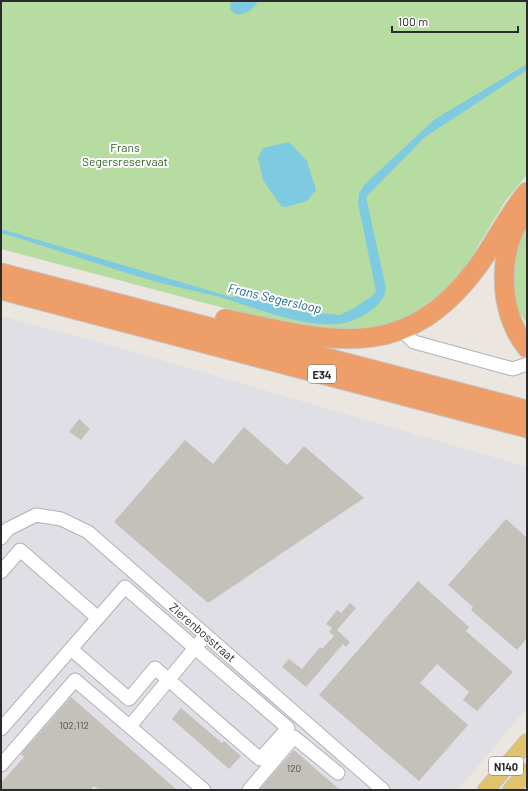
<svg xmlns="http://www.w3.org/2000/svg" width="528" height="791" viewBox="0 0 528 791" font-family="Barlow,sans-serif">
  <rect width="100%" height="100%" fill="#ebe6df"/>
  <!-- industrial -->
  <path fill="#e0dfe5" d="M 1,316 L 127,350 L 527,467 L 527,708 L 458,790 L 1,790 Z"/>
  <!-- green -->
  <path fill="#b7dca2" d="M 1,1 L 527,1 L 527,175 L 506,200 L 464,269 L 447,289 L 406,319 L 387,327 L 343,333 L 281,323 L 1,249 Z
    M 527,227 L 527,324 C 523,318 519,312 516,306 C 506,283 514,247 527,227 Z"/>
  <!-- water -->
  <path fill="#7ecae1" d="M 231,1 L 258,1 C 254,11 237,21 230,9 Z
    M 527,64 L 527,70 L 425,137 L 366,197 L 386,288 C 384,308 356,322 338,324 C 303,327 258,309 226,299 C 204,292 182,289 161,283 C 107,268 55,249 1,233 L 1,229 L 231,297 L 242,296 L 302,312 L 340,315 L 354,308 L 372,296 L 376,291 L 358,203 L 359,193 L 365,184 L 435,119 Z
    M 289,142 L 307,161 L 316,190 L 307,201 L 286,207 L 281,206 L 263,180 L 258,158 L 263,148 Z"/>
  <!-- building -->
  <path fill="#c4c0ba" d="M 79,419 L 90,429 L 81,440 L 69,432 Z
    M 244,427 L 287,465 L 304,446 L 364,498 L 208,603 L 114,522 L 185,440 L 213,464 Z
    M 506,519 L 527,538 L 527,638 L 517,650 L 471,610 L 473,607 L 448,585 Z
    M 418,581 L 469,627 L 466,631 L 513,672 L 477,711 L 463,700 L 469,692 L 437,664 L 420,683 L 468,725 L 419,781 L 319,695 Z
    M 350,603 L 356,608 L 337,630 L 350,642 L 346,647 L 343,644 L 306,687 L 282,667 L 289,659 L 302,669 L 320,647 L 322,649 L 334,636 L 329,632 L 332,628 L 326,624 L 337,610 L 341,613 Z
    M 71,697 L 177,790 L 99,790 L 94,786 L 90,790 L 1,790 L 1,783 L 24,757 L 21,754 Z
    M 181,708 L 222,743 L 224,741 L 241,756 L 229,769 L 172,719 Z
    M 294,750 L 340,790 L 259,790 Z"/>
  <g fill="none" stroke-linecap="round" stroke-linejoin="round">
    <defs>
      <path id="minor" d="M 401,330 L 414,342 L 513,369 L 527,364
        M 1,538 L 8,529 L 36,515 L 61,519 L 88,532 L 383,790
        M 1,572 L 20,550 L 98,618
        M 71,649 L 129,699 L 155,668 L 260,759 L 288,728 L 195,648 L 206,635
        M 1,729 L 125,587 L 195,648 L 130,726
        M 1,765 L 75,680 L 204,790
        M 249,790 L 294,737 L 338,773"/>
      <path id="major" d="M 486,790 L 527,742
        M 511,790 L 527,772"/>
      <path id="highway" d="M 525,212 C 496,250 498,311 527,348
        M 1,273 L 527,410
        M 1,290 L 527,428
        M 225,319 C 326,339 401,367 475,270 C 494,245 507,216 527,192"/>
    </defs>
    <!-- minor casing -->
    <use href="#minor" stroke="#afb1ba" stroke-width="15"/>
    <!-- major casing -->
    <use href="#major" stroke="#c4c4c4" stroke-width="18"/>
    <!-- highway casing -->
    <use href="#highway" stroke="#c4c4c4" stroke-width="21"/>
    <!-- minor -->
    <use href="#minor" stroke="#fff" stroke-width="13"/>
    <!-- major -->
    <use href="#major" stroke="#e1c36e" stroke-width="16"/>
    <!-- highway -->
    <use href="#highway" stroke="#ed9e69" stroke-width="19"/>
  </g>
  <g text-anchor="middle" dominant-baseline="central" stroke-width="4" stroke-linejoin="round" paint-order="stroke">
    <!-- number labels -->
    <g font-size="10" fill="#51504f">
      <text x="74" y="725">102,112</text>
      <text x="294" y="768">120</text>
    </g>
    <!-- shield labels -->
    <g fill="#fff" stroke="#6b6b6b" stroke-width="1">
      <rect x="308" y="365" width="28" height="18" rx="3"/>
      <rect x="489" y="757" width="34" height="18" rx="3"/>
    </g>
    <g font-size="11" font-weight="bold" fill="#2b2b2b">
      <text x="322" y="374">E34</text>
      <text x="506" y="766">N140</text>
    </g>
    <!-- park labels -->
    <g font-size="12" fill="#316123" stroke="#fff">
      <text x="125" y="147">Frans<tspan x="125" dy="14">Segersreservaat</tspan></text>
    </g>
    <!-- street labels -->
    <g font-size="12" fill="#2b2b2b" stroke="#fff">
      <text transform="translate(203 632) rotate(41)">Zierenbosstraat</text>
    </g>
    <!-- water labels -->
    <g font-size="13" font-style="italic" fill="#1c6a8e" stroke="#fff">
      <text transform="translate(275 298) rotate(13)">Frans Segersloop</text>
    </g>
  </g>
  <!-- border -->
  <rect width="528" height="791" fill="none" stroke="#2b2b2b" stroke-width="4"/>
  <!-- scale -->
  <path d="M392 26v6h126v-6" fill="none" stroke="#2b2b2b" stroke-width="2"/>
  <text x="398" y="26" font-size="12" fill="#2b2b2b" stroke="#ffffff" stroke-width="3" paint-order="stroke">100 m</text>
</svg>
